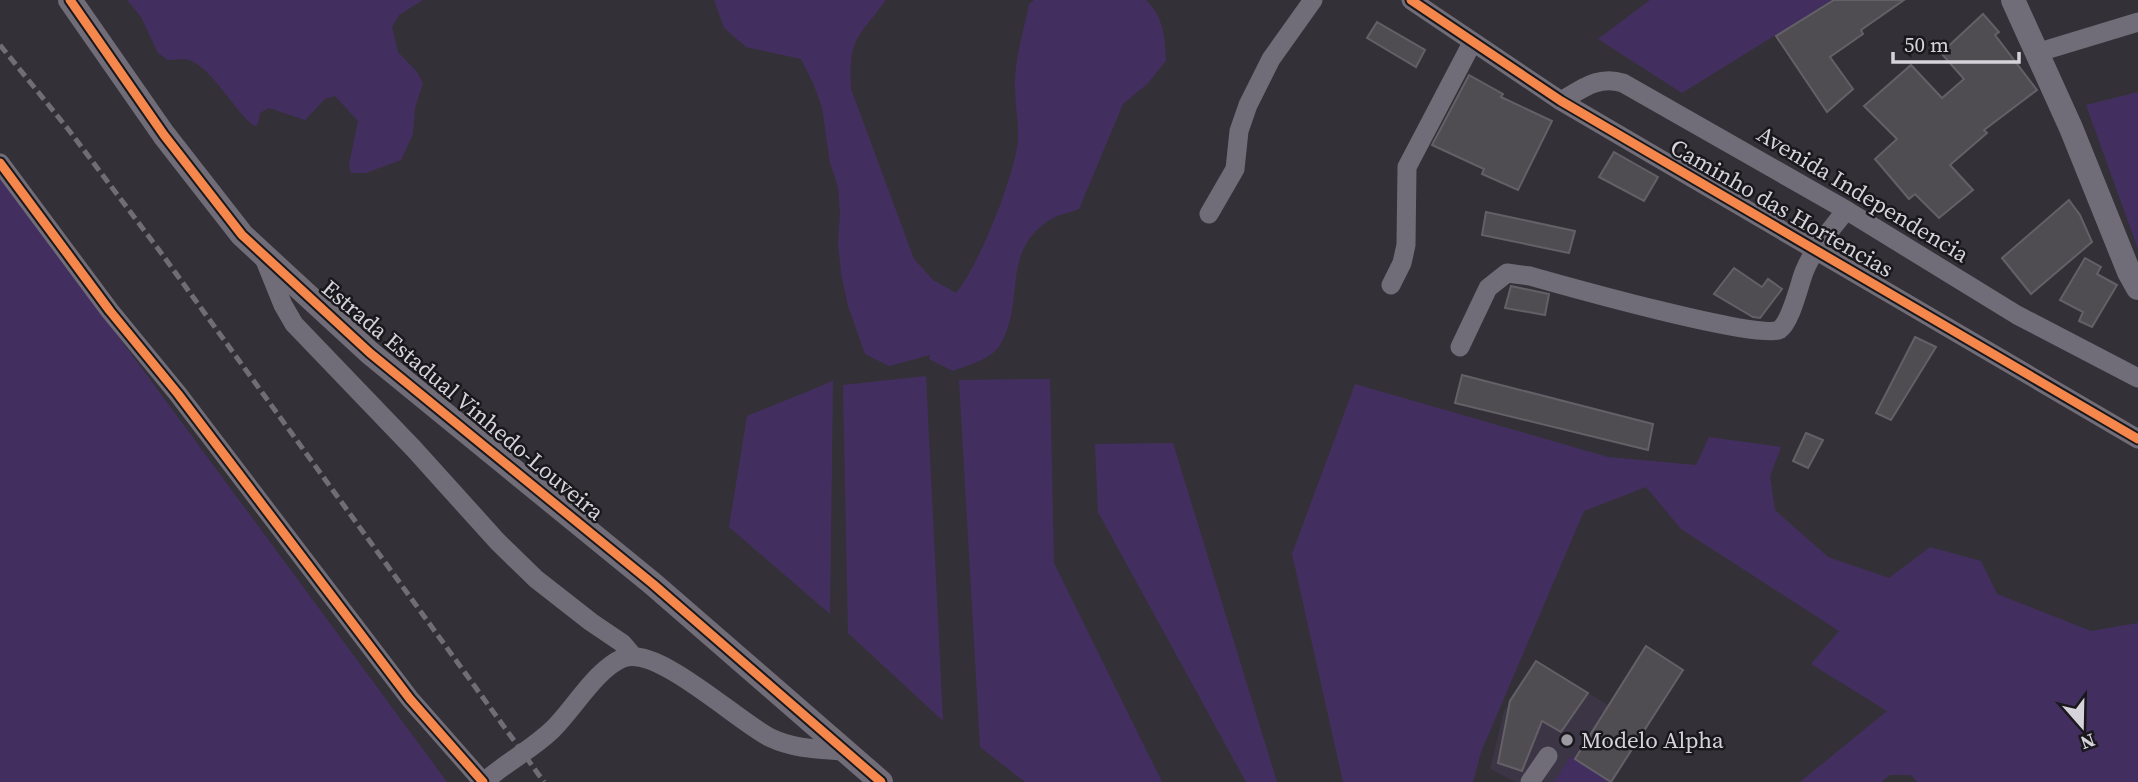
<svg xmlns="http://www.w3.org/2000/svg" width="2138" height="782" viewBox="0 0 2138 782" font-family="'Source Serif 4',serif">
  <rect width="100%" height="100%" fill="#333137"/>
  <!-- built -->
  <path fill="#3b3545" d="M 1646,646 L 1683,670 L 1612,782 L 1516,782 L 1490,769 L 1504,711 L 1536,661 L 1608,705 Z"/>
  <!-- green -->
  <path fill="#432f5f" d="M 127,0 L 423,0 L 399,15 L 392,27 L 398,52 L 417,72 L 423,83 L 415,108 L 413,134 L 401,160 L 366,173 L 351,173 L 349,165 L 358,121 L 335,96 L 325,99 L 305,120 L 269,108 L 260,113 L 258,124 L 254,126 C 234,111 209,62 185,59 C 180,59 173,60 168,60 L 158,53 L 141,17 Z
    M 714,0 L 886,0 C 858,38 848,38 851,89 L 914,259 L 933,280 L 956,293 C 979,266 1014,177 1018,141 C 1019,124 1015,105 1015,88 C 1014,59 1024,32 1029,4 L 1034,0 L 1146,0 C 1164,17 1165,38 1166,61 L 1147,84 L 1123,104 L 1079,209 C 1069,213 1056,215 1048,221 C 1000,254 1026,302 1000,345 C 992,359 968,365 953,371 L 929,359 L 930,355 L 889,366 L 865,354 L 848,306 L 841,273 L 838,242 L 840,214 L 838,187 L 830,163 L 822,107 L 813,83 L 801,59 L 746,47 L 724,28 Z
    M 1650,0 L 1832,0 L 1682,93 L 1598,39 Z
    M 2138,92 L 2138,249 L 2086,105 Z
    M 0,176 L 447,782 L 0,782 Z
    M 926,376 L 943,721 L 848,633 L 843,385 Z
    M 1050,379 L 1054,563 L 1162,782 L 1025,782 L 980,747 L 959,380 Z
    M 833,381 L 830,614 L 729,527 L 747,416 Z
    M 1355,384 L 1608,457 L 1696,465 L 1709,437 L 1781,447 L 1770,476 L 1775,510 L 1828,557 L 1889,578 L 1930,547 L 1981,561 L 1997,594 L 2091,631 L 2138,623 L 2138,782 L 1917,782 L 1911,775 L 1890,775 L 1881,782 L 1800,782 L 1887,711 L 1811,664 L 1839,631 L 1681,529 L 1646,487 L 1584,511 L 1481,752 L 1473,782 L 1343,782 L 1292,554 Z
    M 1173,443 L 1277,782 L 1246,782 L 1098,512 L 1095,444 Z
    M 1571,756 L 1611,782 L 1554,782 Z"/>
  <!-- building -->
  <path fill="#4f4d52" stroke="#636167" stroke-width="2" d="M 1834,0 L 1904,0 L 1861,30 L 1863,34 L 1830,57 L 1853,89 L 1827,112 L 1776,36 Z
    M 1983,14 L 1999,32 L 1995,35 L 2037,90 L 1984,130 L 1987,133 L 1950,165 L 1973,190 L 1939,218 L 1915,194 L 1909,199 L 1875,159 L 1897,139 L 1864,106 L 1911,65 L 1942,98 L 1964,79 L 1941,53 Z
    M 1377,22 L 1425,50 L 1416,67 L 1367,38 Z
    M 1469,75 L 1503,94 L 1501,97 L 1552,121 L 1518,190 L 1482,174 L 1484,169 L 1432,145 Z
    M 1614,152 L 1658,177 L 1644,201 L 1599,177 Z
    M 2069,200 L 2080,215 L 2092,242 L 2031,294 L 2002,258 Z
    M 1486,212 L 1575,231 L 1569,253 L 1482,235 Z
    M 2085,258 L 2101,267 L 2097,274 L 2117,285 L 2092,327 L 2079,321 L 2083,312 L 2060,300 Z
    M 1734,268 L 1762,287 L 1768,279 L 1782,289 L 1760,318 L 1753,317 L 1714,294 Z
    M 1511,286 L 1549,294 L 1545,315 L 1505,308 Z
    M 1915,337 L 1936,347 L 1891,420 L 1876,413 Z
    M 1462,375 L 1653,424 L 1648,450 L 1455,403 Z
    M 1806,433 L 1823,440 L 1808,468 L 1793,461 Z
    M 1646,646 L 1683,670 L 1611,782 L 1575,759 Z
    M 1536,661 L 1588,693 L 1561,732 L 1542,721 L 1522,771 L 1498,763 L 1510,701 Z"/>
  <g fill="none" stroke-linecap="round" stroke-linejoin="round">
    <!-- minor -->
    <path stroke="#716d78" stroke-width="19" d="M 1411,0 L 1561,101 L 2138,439
      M 2036,53 L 2138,22
      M 1561,101 C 1582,89 1598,75 1623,83 L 1846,210 L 2017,315 L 2138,378
      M 0,163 L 110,311 L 178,394 L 410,699 L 483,782
      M 1209,214 L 1235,169 L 1239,131 L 1248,105 L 1271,59 L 1313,0
      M 264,258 L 283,305 L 294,324 L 414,449 L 497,541 L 536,579 L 591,622 L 622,643 L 633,656
      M 1391,285 L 1402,263 L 1406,245 L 1407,167 L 1472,43
      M 1460,347 L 1488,288 L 1507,273 L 1530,276 C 1562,285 1761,341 1779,330 C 1791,322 1799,285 1804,272 C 1813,249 1832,229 1846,210
      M 484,782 C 505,763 531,750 552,730 C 573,710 596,669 623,658 C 658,645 738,722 771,738 C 794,749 819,749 844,751
      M 1530,782 L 1548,756"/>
    <!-- major -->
    <path stroke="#716d78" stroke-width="24" d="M 70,0 L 164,135 L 242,235 L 370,353 L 653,584 L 881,782
      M 2013,0 L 2071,128 L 2129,272 L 2138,288"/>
    <!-- rail -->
    <path stroke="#706d76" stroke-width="5" stroke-dasharray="10 5" stroke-linecap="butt" d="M 0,45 L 68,129 L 159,250 L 544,782"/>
    <defs>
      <path id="cycleway" d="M 70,0 L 164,135 L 242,235 L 370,353 L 653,584 L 881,782
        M 1411,0 L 1561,101 L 2138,439
        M 0,163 L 110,311 L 178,394 L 410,699 L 483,782"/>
    </defs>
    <!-- cycleway casing -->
    <use href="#cycleway" stroke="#19181d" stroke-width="13"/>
    <!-- cycleway -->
    <use href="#cycleway" stroke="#f5874c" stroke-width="9"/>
  </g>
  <!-- markers -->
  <circle fill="#9d9aa2" stroke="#19181d" stroke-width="2.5" cx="1567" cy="740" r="7"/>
  <g text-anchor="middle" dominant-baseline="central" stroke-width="5" stroke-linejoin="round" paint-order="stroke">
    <!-- street labels -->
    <g font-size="23" fill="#d6d3db" stroke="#19181d">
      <text transform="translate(1863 194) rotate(31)">Avenida Independencia</text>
      <text transform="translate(1782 208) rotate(30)">Caminho das Hortencias</text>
      <text transform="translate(463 400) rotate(40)">Estrada Estadual Vinhedo-Louveira</text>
    </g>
    <!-- poi labels -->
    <g font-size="23" fill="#d6d3db" stroke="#19181d" text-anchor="start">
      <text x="1581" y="740">Modelo Alpha</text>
    </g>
  </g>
  <!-- north arrow -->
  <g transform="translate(2082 726) rotate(160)" stroke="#19181d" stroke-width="5" paint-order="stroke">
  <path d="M0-5L12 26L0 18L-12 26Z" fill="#d6d3db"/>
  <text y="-10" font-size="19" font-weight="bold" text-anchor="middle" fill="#d6d3db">N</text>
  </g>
  <!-- scale -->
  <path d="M1893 52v10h126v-10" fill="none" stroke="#d6d3db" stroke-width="3.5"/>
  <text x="1904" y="52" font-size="21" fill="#d6d3db" stroke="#19181d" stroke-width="5" paint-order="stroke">50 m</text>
</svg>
